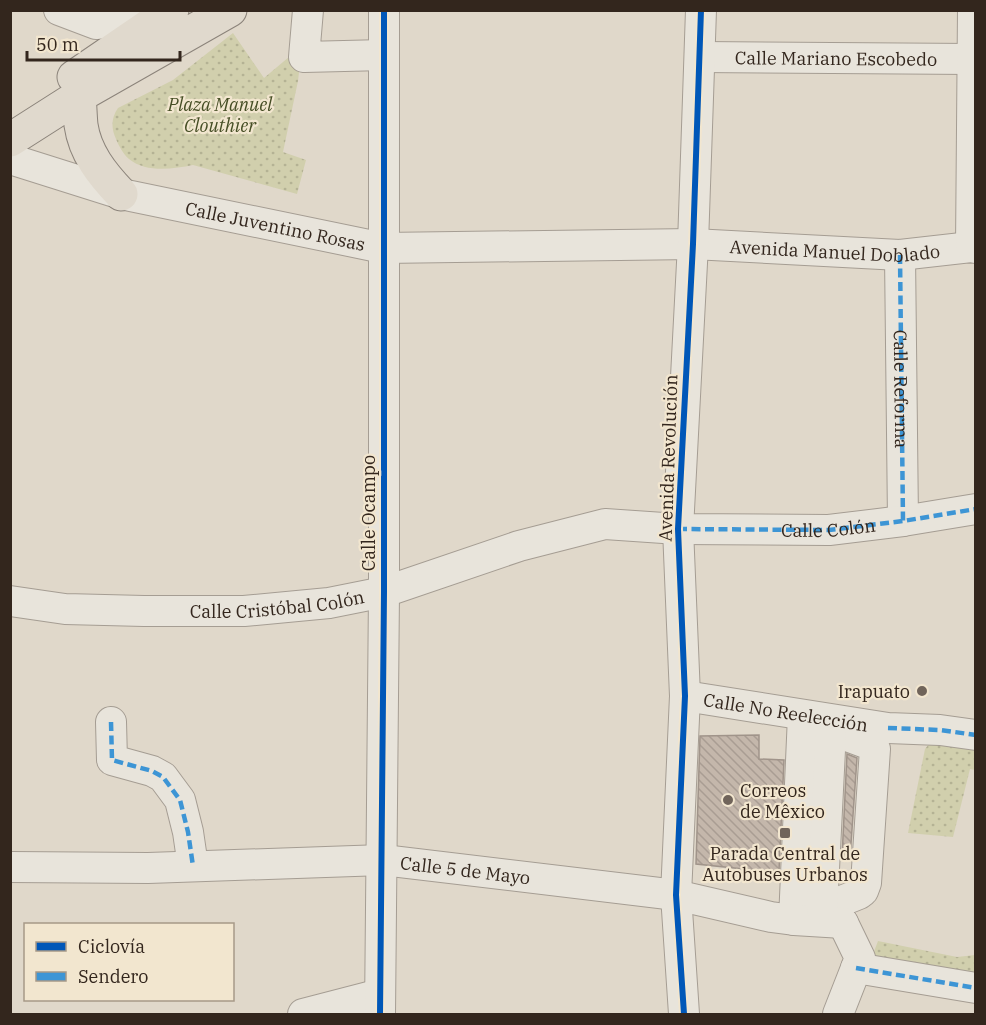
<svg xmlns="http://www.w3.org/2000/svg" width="986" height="1025" viewBox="0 0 986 1025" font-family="'IBM Plex Serif',serif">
  <defs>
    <pattern id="grass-dots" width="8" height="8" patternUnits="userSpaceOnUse" patternTransform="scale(1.5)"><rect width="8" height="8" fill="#d1cfad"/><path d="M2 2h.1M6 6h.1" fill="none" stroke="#b4b294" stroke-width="1.8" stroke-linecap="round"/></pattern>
    <pattern id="building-back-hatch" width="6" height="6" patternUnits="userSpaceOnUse" patternTransform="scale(1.5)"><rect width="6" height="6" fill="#c4b7ab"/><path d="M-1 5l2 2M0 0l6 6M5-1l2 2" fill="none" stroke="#a99d93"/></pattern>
  </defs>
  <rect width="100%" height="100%" fill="#e0d8ca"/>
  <!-- grass -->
  <path fill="url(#grass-dots)" d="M 233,33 L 264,78 L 302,46 L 298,81 L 283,152 L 306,160 L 297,194 L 193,165 C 173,169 146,173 129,159 C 123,154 119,146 116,139 C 111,128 111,118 118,108 L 173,80 Z
    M 940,730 L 975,735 L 975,770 L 970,769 L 953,837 L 908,833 L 925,749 Z
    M 878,941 L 957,957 L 975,955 L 975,985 L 872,957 Z"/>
  <!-- building -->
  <path fill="url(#building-back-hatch)" stroke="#a0948a" stroke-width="1.5" d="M 759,735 L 759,759 L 784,760 L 779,871 L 763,871 L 696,864 L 700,736 Z
    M 847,754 L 857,758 L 850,858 L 842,858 Z"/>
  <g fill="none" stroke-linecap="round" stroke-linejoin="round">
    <defs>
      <g id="minor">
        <path d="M 59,10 L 96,24 L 113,22 L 135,10"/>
        <path d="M 308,10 L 304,57 L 384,55"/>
        <path id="s1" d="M 700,57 L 972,59"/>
        <path id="s2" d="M 10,159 L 121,194 L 383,248 L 693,244 L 900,255 L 971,247 L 976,248"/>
        <path d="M 971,247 L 973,10"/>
        <path id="s3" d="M 900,255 L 903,521"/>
        <path id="s4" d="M 10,601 L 65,609 L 144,611 L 244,611 L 329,603 L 384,592 L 519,546 L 605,524 L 678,529 L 829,530 L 903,521 L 976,509"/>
        <path id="s5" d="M 685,696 L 888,728 L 940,730 L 976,735"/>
        <path d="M 803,716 L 831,730 L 871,745 L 875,749 L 866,883 L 863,891 L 859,894 L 794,920 Z"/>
        <path d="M 111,722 L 112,760 L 152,771 L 163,777 L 180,800 L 188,832 L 193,866"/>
        <path id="s6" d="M 10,867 L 148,868 L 383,860 L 676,895 L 771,917 L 794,920 L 843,923"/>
        <path d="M 822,909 L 831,730"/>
        <path d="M 856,968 L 976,988"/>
        <path d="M 303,1014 L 380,994"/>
        <path d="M 380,1014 L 384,592 L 384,10"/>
        <path d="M 684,1014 L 676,895 L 685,696 L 678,529 L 693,244 L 701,10"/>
        <path d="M 838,1014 L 860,958 L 843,923"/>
      </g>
      <path id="major" d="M 74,77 L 172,10
        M 79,96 C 80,105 80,115 81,125 C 85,153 102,174 121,194
        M 10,140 L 79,96 L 230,10"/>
    </defs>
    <!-- minor casing -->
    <use href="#minor" stroke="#a59d93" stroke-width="32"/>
    <!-- major casing -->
    <use href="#major" stroke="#8b837a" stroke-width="35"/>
    <!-- minor -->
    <use href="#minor" stroke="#e8e4db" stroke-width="30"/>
    <!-- major -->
    <use href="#major" stroke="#e0d9cd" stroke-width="33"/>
    <!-- quiet -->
    <path stroke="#3d95d5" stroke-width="4.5" stroke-dasharray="9 4.5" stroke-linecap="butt" d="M 900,255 L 903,521
      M 678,529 L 829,530 L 903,521 L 976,509
      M 111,722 L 112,760 L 152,771 L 163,777 L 180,800 L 188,832 L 193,866
      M 888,728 L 940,730 L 976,735
      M 856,968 L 976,988"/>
    <defs>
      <path id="cycleway" d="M 380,1014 L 384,592 L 384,10
        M 684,1014 L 676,895 L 685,696 L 678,529 L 693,244 L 701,10"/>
    </defs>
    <!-- cycleway casing -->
    <use href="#cycleway" stroke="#f2e6cf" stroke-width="10"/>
    <!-- cycleway -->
    <use href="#cycleway" stroke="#0057b8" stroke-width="6"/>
  </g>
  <!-- markers -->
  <g fill="#70645a" stroke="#f2e6cf" stroke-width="2">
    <circle cx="922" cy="691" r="6"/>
    <circle cx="728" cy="800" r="6"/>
    <rect x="779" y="827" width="12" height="12" rx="3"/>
  </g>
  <g text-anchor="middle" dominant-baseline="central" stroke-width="4.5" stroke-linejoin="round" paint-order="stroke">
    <!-- street labels -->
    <g font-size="18" fill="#33261d" stroke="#f2e6cf">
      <text stroke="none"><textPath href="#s1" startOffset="136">Calle Mariano Escobedo</textPath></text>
      <text stroke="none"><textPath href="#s2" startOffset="274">Calle Juventino Rosas</textPath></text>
      <text stroke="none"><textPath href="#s2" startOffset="836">Avenida Manuel Doblado</textPath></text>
      <text stroke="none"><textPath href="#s3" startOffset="134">Calle Reforma</textPath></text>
      <text transform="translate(668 458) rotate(-88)">Avenida Revolución</text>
      <text transform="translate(368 513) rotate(-90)">Calle Ocampo</text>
      <text stroke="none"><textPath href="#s4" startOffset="831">Calle Colón</textPath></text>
      <text stroke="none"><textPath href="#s4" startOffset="268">Calle Cristóbal Colón</textPath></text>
      <text stroke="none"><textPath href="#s5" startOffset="102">Calle No Reelección</textPath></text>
      <text stroke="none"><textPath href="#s6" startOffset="456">Calle 5 de Mayo</textPath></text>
    </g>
    <!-- park labels -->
    <g font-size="18" font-style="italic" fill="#464e25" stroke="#f2e6cf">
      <text x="220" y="104">Plaza Manuel<tspan x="220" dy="21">Clouthier</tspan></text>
    </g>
    <!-- poi labels -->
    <g font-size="18" fill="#33261d" stroke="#f2e6cf" text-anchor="end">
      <text x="910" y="691">Irapuato</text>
      <text x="740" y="790" text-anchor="start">Correos<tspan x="740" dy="21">de Mêxico</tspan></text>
      <text x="785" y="853" text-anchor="middle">Parada Central de<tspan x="785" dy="21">Autobuses Urbanos</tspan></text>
    </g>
  </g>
  <!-- border -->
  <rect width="986" height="1025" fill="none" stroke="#33261d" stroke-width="24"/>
  <!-- legend -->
  <rect x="24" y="923" width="210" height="78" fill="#f2e6cf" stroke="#a69988" stroke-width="1.5"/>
  <rect x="36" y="942" width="30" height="9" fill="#0057b8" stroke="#a69988" stroke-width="1.5"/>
  <text x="78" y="953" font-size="18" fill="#33261d">Ciclovía</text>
  <rect x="36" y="972" width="30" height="9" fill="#3d95d5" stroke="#a69988" stroke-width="1.5"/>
  <text x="78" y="983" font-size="18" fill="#33261d">Sendero</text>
  <!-- scale -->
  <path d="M27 51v9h153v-9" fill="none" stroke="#33261d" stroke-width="3"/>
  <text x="36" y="51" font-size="18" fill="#33261d" stroke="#f2e6cf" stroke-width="4.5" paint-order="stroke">50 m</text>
</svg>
